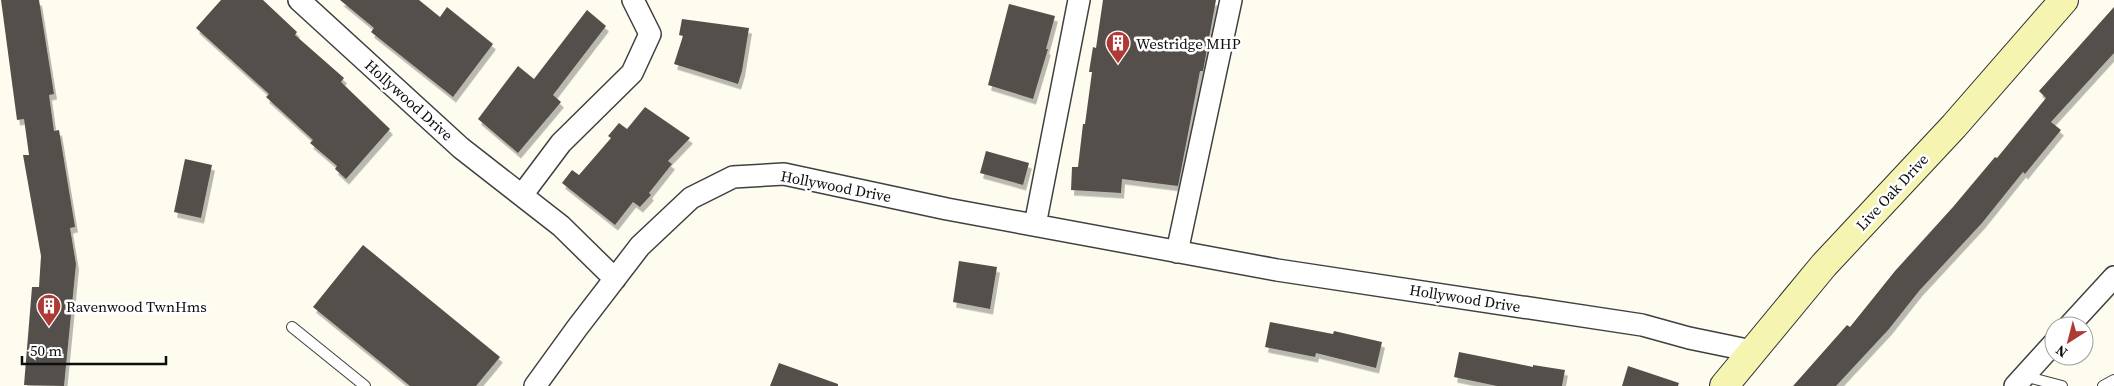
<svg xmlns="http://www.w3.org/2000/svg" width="2114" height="386" viewBox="0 0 2114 386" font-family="'Source Serif 4',serif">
  <defs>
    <filter id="shadow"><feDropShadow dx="3" dy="5.5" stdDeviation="0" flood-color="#0004"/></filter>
  </defs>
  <rect width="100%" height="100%" fill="#fdfcef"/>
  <!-- building -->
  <path fill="#554f4b" filter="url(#shadow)" d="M 1,0 L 39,0 L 54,94 L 49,95 L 54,131 L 59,130 L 75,227 L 70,228 L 76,264 L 64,386 L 24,385 L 32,287 L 39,287 L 41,256 L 23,155 L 29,155 L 24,119 L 17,120 Z
    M 221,0 L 263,0 L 297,32 L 295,35 L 344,78 L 341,82 L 390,129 L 346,179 L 335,169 L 337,166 L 310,143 L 313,140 L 266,97 L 269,94 L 196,28 Z
    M 340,0 L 419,0 L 440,17 L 447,7 L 493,44 L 453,97 L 371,32 L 374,28 Z
    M 1103,0 L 1216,0 L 1203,71 L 1200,71 L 1178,186 L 1122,179 L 1121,193 L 1071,190 L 1072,167 L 1078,167 L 1083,124 L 1085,124 L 1092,72 L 1089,72 L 1093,47 L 1096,48 Z
    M 1009,4 L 1055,16 L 1046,49 L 1048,49 L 1033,99 L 988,85 Z
    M 2114,7 L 2114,53 L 2051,122 L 2061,130 L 2025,174 L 2023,172 L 1982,223 L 1919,291 L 1889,329 L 1836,386 L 1793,386 L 1847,325 L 1850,327 L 1895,271 L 1953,207 L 1995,157 L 1997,158 L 2046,98 L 2039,91 Z
    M 587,10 L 606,26 L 553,95 L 561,102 L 518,153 L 478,119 L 518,66 L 534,79 Z
    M 682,19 L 749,28 L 742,71 L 738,84 L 674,64 L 683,36 L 679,35 Z
    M 645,107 L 690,138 L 668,161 L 672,164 L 649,193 L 651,195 L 640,207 L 633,202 L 615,225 L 562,183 L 572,170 L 579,175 L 611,138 L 608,136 L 619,123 L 627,129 Z
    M 986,151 L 1029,163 L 1023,185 L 980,173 Z
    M 185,159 L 212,165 L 201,218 L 174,212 Z
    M 363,245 L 500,357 L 476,386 L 410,386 L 313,307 Z
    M 959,261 L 997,267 L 990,309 L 953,302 Z
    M 1270,322 L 1333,334 L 1334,331 L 1382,342 L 1376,368 L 1316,353 L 1315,357 L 1265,347 Z
    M 1459,352 L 1533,367 L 1533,365 L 1565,370 L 1562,386 L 1497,386 L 1454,377 Z
    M 779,363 L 838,384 L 838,386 L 770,386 Z
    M 1628,366 L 1679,383 L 1678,386 L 1622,386 Z"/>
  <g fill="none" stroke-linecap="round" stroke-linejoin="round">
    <defs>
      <path id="lane" d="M 292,327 L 365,386
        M 2024,376 L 2062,386
        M 2103,386 L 2114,380"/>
      <path id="street" d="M 299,0 L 461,148 L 561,226 L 615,279
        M 522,195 L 561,143 L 632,73 L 650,34 L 633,0
        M 1035,225 L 1079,0
        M 1177,252 L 1231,0
        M 2069,326 L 2114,277
        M 535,386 L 577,328 L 640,246 L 691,198 L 733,177 L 784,174 L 947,209 L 1277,270 L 1642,325 L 1689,338 L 1752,351
        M 2015,386 L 2054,343"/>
      <path id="secondary" d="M 1724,386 L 1824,265 L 1954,126 L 2064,0"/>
    </defs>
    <!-- lane casing -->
    <use href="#lane" stroke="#404040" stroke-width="12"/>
    <!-- street casing -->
    <use href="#street" stroke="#404040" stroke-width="24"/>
    <!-- secondary casing -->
    <use href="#secondary" stroke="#2f2f2f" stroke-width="30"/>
    <!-- lane -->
    <use href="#lane" stroke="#fff" stroke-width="10"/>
    <!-- street -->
    <use href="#street" stroke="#fff" stroke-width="21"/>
    <!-- secondary -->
    <use href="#secondary" stroke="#f6f4b1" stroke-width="28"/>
  </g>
  <!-- icons -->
  <defs>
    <symbol id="building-pin" viewBox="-11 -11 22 30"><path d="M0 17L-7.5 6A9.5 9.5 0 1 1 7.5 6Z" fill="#ae3a35" stroke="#fff"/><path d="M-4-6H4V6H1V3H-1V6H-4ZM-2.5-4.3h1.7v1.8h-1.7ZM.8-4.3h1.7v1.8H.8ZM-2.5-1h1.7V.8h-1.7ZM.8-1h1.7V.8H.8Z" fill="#fff"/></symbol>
  </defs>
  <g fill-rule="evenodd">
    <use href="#building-pin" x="1104" y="29" width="28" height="38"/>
    <use href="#building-pin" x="35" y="292" width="28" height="38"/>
  </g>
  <g text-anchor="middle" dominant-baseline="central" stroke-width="5" stroke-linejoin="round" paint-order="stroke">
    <!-- poi labels -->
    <g font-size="15" fill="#0d0d0d" stroke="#fff" text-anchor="start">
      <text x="1136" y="43">Westridge MHP</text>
      <text x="66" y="306">Ravenwood TwnHms</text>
    </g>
    <!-- street labels -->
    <g font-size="15" fill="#0d0d0d" stroke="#fff">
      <text transform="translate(409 100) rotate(42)">Hollywood Drive</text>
      <text transform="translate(836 186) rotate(11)">Hollywood Drive</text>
      <text transform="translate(1892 192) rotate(-47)">Live Oak Drive</text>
      <text transform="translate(1465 298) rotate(9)">Hollywood Drive</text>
    </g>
  </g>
  <!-- north arrow -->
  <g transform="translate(2069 341) rotate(216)"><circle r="24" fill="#ffffff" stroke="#9e9e9e"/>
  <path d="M0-4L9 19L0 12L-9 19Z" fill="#ae3a35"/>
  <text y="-8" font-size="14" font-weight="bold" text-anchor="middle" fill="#0d0d0d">N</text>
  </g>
  <!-- scale -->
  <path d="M22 356v8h144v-8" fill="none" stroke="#0d0d0d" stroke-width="2.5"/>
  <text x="30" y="356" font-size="15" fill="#0d0d0d" stroke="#ffffff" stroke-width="4" paint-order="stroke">50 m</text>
</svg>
